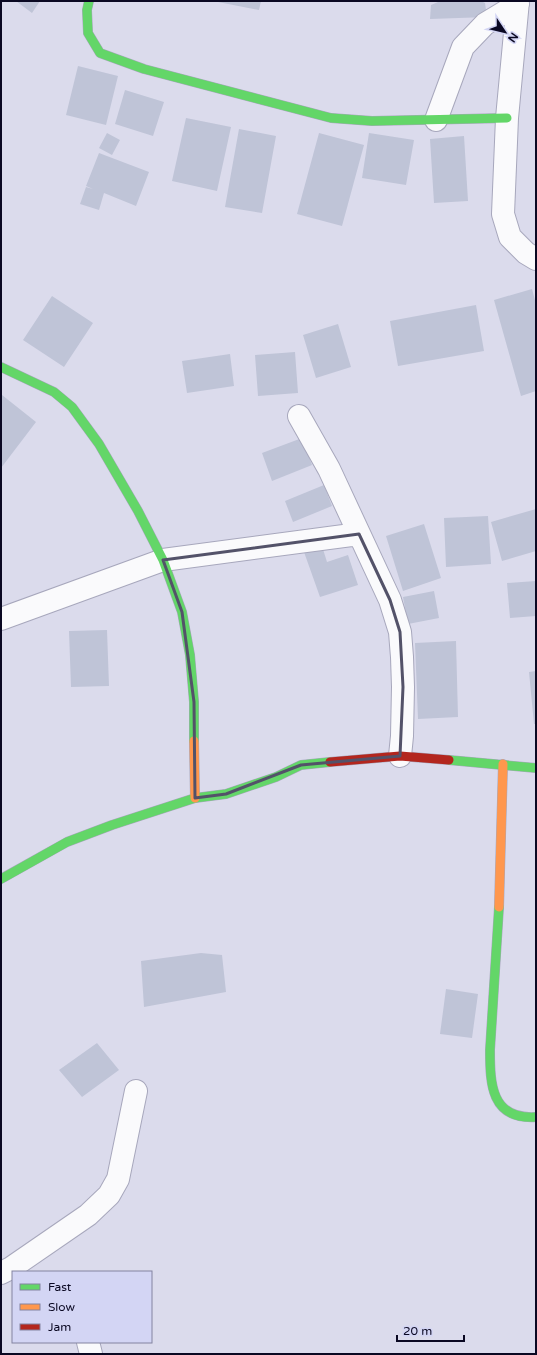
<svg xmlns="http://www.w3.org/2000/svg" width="537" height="1355" viewBox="0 0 537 1355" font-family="'Varela Round',sans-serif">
  <rect width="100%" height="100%" fill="#dbdbec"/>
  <!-- building -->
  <path fill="#bfc4d7" d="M 16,1 L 40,1 L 32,13 Z
    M 213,1 L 261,1 L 259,10 Z
    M 438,1 L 481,1 L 485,3 L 487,17 L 430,19 L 431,5 L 438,2 Z
    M 78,66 L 118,76 L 106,125 L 66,115 Z
    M 125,90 L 164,102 L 153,136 L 115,124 Z
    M 186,118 L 231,127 L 217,191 L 172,181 Z
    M 239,129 L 276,136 L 262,213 L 225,207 Z
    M 107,133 L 120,140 L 112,155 L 99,148 Z
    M 319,133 L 364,145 L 342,226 L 297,214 Z
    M 369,133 L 414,140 L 406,185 L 362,178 Z
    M 464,136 L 468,201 L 434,203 L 430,139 Z
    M 99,153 L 149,172 L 136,206 L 104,193 L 99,210 L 80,204 L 86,187 L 93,189 L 86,186 Z
    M 532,289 L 536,304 L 536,391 L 521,396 L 494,300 Z
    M 52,296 L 93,323 L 64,367 L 23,340 Z
    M 476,305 L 484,351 L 398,366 L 390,321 Z
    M 338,324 L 351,367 L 316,378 L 303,335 Z
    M 295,352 L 298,393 L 258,396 L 255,355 Z
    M 230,354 L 234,386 L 187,393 L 182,361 Z
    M 2,395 L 36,422 L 1,468 L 1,396 Z
    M 302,438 L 312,465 L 272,481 L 262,453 Z
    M 324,485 L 332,506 L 293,522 L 285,501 Z
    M 536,509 L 536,551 L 502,561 L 491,522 Z
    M 488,516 L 491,564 L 446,567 L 444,518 Z
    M 424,524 L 441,578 L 403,591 L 386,536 Z
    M 322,546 L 327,562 L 348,555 L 358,585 L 320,597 L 304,552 Z
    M 536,581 L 536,616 L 510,618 L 507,583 Z
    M 434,591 L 439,618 L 408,624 L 403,597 Z
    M 107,630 L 109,686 L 71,687 L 69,631 Z
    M 456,641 L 458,717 L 418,719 L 415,643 Z
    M 536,671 L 536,724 L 534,724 L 529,672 Z
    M 201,953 L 222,955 L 226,992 L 144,1007 L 141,961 Z
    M 446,989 L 478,994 L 472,1038 L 440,1034 Z
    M 97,1043 L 119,1070 L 82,1097 L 59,1070 Z"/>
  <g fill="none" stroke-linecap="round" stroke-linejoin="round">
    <defs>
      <path id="street" d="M 518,1 L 507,118 L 503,214 L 510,237 L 526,253 L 536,259
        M 436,120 L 463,47 L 485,24 L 518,4
        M 299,416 L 329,469 L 390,600 L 400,632 L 402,657 L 403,687 L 402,736 L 400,756
        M 1,619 L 163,560 L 359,534
        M 1,1273 L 11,1268 L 88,1215 L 109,1195 L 118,1179 L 136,1091
        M 88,1342 L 91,1354"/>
      <path id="fast" d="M 89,1 L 87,10 L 88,33 L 100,53 L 144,69 L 331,118 L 372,121 L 507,118
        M 1,367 L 54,392 L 72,407 L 99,444 L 138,511 L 163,560 L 182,612 L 190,655 L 194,702 L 194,741
        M 449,760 L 536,768
        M 1,879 L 67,842 L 112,825 L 195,798 L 226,794 L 276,777 L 301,765 L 330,762
        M 499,907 L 490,1050 C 490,1084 491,1120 536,1117"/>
      <path id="slow" d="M 194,741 L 195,798
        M 499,907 L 503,764"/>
      <path id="jam" d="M 330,762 L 400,756 L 449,760"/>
    </defs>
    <!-- street casing -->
    <use href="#street" stroke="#a7a7bc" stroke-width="24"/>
    <!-- fast casing -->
    <use href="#fast" stroke="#a7a7bc" stroke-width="10"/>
    <!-- slow casing -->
    <use href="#slow" stroke="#a7a7bc" stroke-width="10"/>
    <!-- jam casing -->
    <use href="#jam" stroke="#a7a7bc" stroke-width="10"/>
    <!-- street -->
    <use href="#street" stroke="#fafafc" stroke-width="22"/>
    <!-- fast -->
    <use href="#fast" stroke="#63d668" stroke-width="9"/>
    <!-- slow -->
    <use href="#slow" stroke="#ff974d" stroke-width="9"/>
    <!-- jam -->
    <use href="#jam" stroke="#b3261e" stroke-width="9"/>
  </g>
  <!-- marked area -->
  <path fill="none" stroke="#535269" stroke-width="3" stroke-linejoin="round" d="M 359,534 L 390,600 L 400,632 L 403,687 L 400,756 L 301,765 L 226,794 L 195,798 L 194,702 L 182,612 L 163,560 Z"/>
  <!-- border -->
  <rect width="537" height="1355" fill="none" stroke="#0a0822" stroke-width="4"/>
  <!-- legend -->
  <rect x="12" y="1271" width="140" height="72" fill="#d3d5f4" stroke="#8383a0"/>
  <rect x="20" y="1284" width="20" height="6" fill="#63d668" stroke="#8383a0"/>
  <text x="48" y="1291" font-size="12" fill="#0a0822">Fast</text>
  <rect x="20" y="1304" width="20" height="6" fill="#ff974d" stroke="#8383a0"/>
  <text x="48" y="1311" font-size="12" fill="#0a0822">Slow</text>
  <rect x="20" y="1324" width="20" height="6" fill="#b3261e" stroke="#8383a0"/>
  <text x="48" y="1331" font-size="12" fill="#0a0822">Jam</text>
  <!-- north arrow -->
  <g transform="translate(505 32) rotate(125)" stroke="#d3d5f4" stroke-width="3" paint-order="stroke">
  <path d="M0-3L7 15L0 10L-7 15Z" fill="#0a0822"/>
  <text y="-6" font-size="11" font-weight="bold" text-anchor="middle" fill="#0a0822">N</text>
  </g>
  <!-- scale -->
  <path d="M397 1335v6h67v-6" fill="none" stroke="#0a0822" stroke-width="2"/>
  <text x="403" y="1335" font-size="12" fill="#0a0822" stroke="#d3d5f4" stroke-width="3" paint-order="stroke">20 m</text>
</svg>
